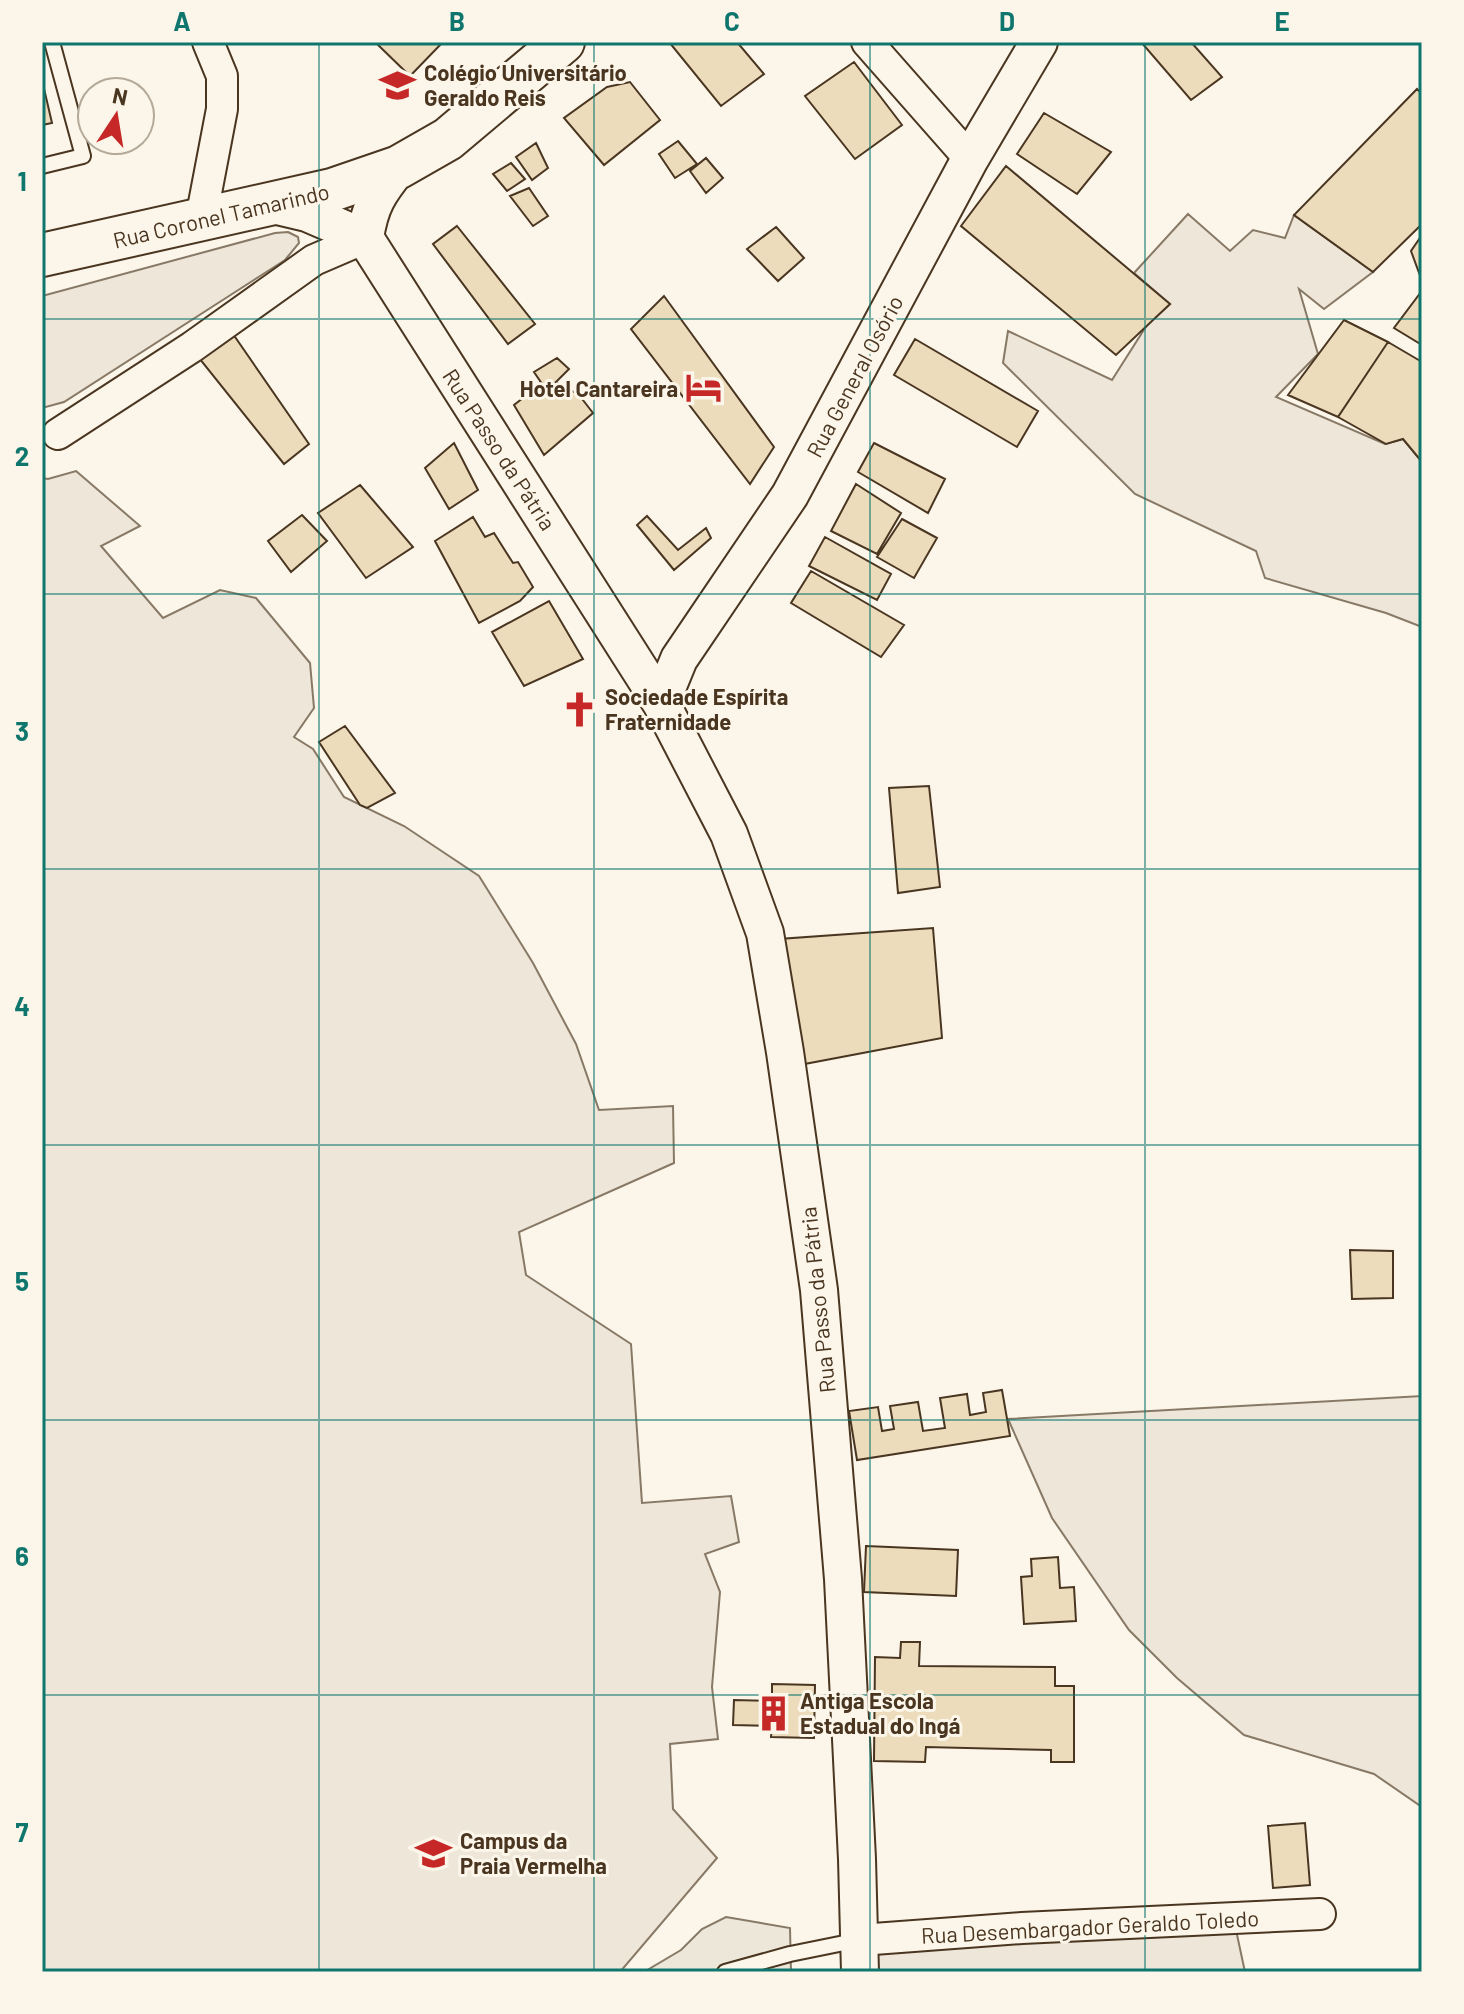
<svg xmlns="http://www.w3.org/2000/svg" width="1464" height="2014" viewBox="0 0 1464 2014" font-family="Barlow,sans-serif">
  <rect width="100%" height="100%" fill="#fbf6e9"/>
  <!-- green -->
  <path fill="#ede6d9" stroke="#887966" stroke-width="2" d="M 1188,214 L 1230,251 L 1253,230 L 1285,238 L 1294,215 L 1373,272 L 1324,309 L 1299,289 L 1318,354 L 1276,397 L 1385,444 L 1403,439 L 1422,462 L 1422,627 L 1386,613 L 1265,578 L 1256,551 L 1135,494 L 1003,363 L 1008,331 L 1112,380 L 1147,325 L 1170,304 L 1134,273 Z
    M 288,232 L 298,237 L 299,243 L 285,260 L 64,402 L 42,408 L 42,296 L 275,233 Z
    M 76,471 L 140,526 L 101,546 L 163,618 L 220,590 L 256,598 L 310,663 L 314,708 L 294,737 L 313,749 L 344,797 L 404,826 L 479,876 L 533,963 L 576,1044 L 599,1110 L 673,1106 L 674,1163 L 519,1232 L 526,1275 L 631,1344 L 642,1503 L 731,1496 L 739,1542 L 705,1554 L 720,1592 L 712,1687 L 718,1739 L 670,1744 L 673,1809 L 717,1858 L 620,1972 L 42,1972 L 42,478 L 48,479 Z
    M 1422,1396 L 1422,1807 L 1374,1774 L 1244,1735 L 1177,1678 L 1129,1630 L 1052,1518 L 1008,1419 Z
    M 1236,1930 L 1245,1972 L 876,1972 L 878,1952 Z"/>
  <!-- parking -->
  <path fill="#ede7d9" stroke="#887966" stroke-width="2" d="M 726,1917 L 790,1928 L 791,1972 L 644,1972 L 681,1950 L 702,1929 Z"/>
  <!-- building -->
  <path fill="#ecdcbc" stroke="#4a3520" stroke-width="2" d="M 375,42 L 443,42 L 410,76 Z
    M 669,42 L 737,42 L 764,74 L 721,106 Z
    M 1141,42 L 1191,42 L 1222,77 L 1191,100 Z
    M 854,62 L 902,125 L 855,159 L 805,96 Z
    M 42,80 L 52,123 L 42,125 Z
    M 630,82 L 660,120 L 604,165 L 564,118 L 607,87 Z
    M 1417,89 L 1422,94 L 1422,224 L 1373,272 L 1294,215 Z
    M 1044,113 L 1111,152 L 1077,194 L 1017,154 Z
    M 678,141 L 697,164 L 675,178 L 659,154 Z
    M 536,143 L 548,168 L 532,180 L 516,157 Z
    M 706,158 L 723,178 L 706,193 L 690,171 Z
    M 511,163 L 525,179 L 507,191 L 493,174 Z
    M 1006,166 L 1170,304 L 1116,355 L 961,226 Z
    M 529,188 L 548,216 L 533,226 L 510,196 Z
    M 457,226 L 535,324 L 508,344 L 433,244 Z
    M 776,227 L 804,258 L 778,281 L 747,249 Z
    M 1422,235 L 1422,281 L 1411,251 Z
    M 1421,292 L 1422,293 L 1422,345 L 1394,328 Z
    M 664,296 L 774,447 L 750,484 L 631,329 Z
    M 1344,320 L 1388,342 L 1338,417 L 1288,395 Z
    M 233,334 L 309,444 L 284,464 L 199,358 Z
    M 915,339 L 1038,411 L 1017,447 L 894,375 Z
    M 1388,342 L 1422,362 L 1422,462 L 1403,439 L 1386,444 L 1338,417 Z
    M 557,358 L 569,369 L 547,391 L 534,372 Z
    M 540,382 L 547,391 L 556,382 L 579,395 L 593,413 L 544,455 L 514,405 L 537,387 Z
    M 454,443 L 478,490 L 449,509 L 425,468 Z
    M 874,443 L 945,479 L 928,513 L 858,472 Z
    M 856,484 L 901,513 L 877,554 L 831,531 Z
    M 360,485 L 413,547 L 366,578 L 318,513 Z
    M 302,515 L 327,541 L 291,572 L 268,541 Z
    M 647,516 L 678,550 L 706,528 L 711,538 L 674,570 L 637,525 Z
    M 473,517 L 485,537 L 494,533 L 513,563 L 518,562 L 533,587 L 520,601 L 479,623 L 435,541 Z
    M 902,519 L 937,538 L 914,578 L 877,557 Z
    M 825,537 L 891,574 L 877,600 L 809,566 Z
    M 811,571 L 904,625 L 881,657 L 791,603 Z
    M 549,601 L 583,659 L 524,686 L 492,632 Z
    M 345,726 L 395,793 L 367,808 L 360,805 L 319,742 Z
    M 929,786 L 940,887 L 898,893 L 889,788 Z
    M 933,928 L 942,1038 L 794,1066 L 779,939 Z
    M 1350,1250 L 1393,1251 L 1393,1298 L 1352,1299 Z
    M 1002,1390 L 1010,1436 L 857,1460 L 849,1411 L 878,1407 L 882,1431 L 894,1429 L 890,1406 L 918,1402 L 923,1431 L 945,1428 L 940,1398 L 967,1394 L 970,1415 L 986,1412 L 983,1393 Z
    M 866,1546 L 958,1550 L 956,1596 L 864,1592 Z
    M 1058,1557 L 1060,1588 L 1074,1587 L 1076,1621 L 1024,1624 L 1021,1577 L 1032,1576 L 1031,1559 Z
    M 901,1642 L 920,1642 L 919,1666 L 1055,1667 L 1055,1686 L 1074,1686 L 1074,1762 L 1051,1762 L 1051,1750 L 926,1747 L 925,1762 L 874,1761 L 875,1657 L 900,1658 Z
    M 772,1684 L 815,1685 L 814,1738 L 771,1737 L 772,1726 L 733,1725 L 734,1700 L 772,1701 Z
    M 1305,1823 L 1310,1885 L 1273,1888 L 1268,1826 Z"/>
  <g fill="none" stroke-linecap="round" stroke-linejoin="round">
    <defs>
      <path id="service" d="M 42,166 L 83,156 L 52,42
        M 725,1972 L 790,1954 L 859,1940"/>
      <path id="minor" d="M 867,42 L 970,159
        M 201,219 L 222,109 L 222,76 L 208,42
        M 58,434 L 192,347 L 314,260 L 365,238
        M 860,1940 L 1022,1928 L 1320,1914"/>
      <path id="tertiary" d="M 269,204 L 307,213 L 365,238 L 661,703 L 729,834 L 765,933 L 785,1052 L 819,1290 L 843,1579 L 857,1859 L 860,1972
        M 365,238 C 370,205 378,193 399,167
        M 661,703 L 679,659 L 790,495 L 970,159 L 1039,42"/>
      <path id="secondary" d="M 42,255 L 332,190 L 399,167 L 448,139 L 563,42"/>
    </defs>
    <!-- service casing -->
    <use href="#service" stroke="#4a3520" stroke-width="18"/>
    <!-- minor casing -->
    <use href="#minor" stroke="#4a3520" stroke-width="34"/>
    <!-- tertiary casing -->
    <use href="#tertiary" stroke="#4a3520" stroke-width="40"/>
    <!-- secondary casing -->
    <use href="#secondary" stroke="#4a3520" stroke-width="46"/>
    <!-- service -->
    <use href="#service" stroke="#fbf6e9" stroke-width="14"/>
    <!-- minor -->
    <use href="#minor" stroke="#fbf6e9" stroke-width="30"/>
    <!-- tertiary -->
    <use href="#tertiary" stroke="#fbf6e9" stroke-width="36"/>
    <!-- secondary -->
    <use href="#secondary" stroke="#fbf6e9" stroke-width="42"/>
  </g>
  <!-- grid -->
  <path fill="none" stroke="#0f766e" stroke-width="2" stroke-opacity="0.55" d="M 319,42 L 319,1972M 594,42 L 594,1972M 870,42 L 870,1972M 1145,42 L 1145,1972M 42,319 L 1422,319M 42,594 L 1422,594M 42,869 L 1422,869M 42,1145 L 1422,1145M 42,1420 L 1422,1420M 42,1695 L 1422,1695"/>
  <!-- icons -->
  <defs>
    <symbol id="school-bare" viewBox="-9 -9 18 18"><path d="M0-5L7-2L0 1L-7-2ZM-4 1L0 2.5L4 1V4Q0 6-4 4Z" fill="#c62828" stroke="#fbf6e9" stroke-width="2.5" paint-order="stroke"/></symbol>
    <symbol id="hotel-bare" viewBox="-9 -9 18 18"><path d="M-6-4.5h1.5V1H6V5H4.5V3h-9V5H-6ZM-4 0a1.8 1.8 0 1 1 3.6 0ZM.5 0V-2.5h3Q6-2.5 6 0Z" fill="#c62828" stroke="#fbf6e9" stroke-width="2.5" paint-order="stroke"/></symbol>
    <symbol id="church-bare" viewBox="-9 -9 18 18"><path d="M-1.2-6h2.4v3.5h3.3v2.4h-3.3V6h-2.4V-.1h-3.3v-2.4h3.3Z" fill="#c62828" stroke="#fbf6e9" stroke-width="2.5" paint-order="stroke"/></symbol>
    <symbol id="building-bare" viewBox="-9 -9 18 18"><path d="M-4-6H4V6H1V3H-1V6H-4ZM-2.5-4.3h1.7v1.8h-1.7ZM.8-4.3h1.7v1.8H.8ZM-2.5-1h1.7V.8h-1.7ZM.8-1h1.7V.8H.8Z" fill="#c62828" stroke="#fbf6e9" stroke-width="2.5" paint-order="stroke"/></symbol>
    <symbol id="university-bare" viewBox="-9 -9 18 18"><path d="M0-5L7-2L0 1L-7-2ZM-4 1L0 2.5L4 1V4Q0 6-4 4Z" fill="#c62828" stroke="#fbf6e9" stroke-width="2.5" paint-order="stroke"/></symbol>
  </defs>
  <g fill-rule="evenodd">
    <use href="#school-bare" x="372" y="60" width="51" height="51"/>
    <use href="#hotel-bare" x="678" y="362" width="51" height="51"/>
    <use href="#church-bare" x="554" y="684" width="51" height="51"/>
    <use href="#building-bare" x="748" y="1688" width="51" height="51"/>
    <use href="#university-bare" x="408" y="1828" width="51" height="51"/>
  </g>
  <g text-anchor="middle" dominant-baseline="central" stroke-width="6" stroke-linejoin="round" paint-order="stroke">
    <!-- poi labels -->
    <g font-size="22" font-weight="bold" fill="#4a3520" stroke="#fbf6e9" text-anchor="start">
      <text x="424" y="72">Colégio Universitário<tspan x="424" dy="25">Geraldo Reis</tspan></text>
      <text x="678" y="388" text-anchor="end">Hotel Cantareira</text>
      <text x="605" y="696">Sociedade Espírita<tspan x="605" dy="25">Fraternidade</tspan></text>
      <text x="800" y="1700">Antiga Escola<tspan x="800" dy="25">Estadual do Ingá</tspan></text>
      <text x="460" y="1840">Campus da<tspan x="460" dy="25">Praia Vermelha</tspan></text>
    </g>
    <!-- street labels -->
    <g font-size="22" fill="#4a3520" stroke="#fbf6e9">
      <text transform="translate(221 215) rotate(-13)">Rua Coronel Tamarindo</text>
      <text transform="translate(854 376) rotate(-62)">Rua General Osório</text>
      <text transform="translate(500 449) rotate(57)">Rua Passo da Pátria</text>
      <text transform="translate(817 1300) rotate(-96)">Rua Passo da Pátria</text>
      <text transform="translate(1090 1926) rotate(-3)">Rua Desembargador Geraldo Toledo</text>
    </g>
  </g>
  <!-- border -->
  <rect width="1464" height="2014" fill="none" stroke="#fbf6e9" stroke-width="88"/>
  <!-- north arrow -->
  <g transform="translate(116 116) rotate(12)"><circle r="38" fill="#fbf6e9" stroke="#b4a999" stroke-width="2"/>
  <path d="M0-6L14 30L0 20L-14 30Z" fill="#c62828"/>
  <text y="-12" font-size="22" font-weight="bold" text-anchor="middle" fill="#4a3520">N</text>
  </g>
  <rect x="44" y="44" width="1376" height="1926" fill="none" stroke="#0f766e" stroke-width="3"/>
  <g font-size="26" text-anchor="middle" font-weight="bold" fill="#0f766e">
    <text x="182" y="31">A</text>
    <text x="457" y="31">B</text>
    <text x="732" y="31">C</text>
    <text x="1007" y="31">D</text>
    <text x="1282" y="31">E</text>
    <text x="22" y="191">1</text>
    <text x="22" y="466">2</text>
    <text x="22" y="741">3</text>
    <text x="22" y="1016">4</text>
    <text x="22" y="1291">5</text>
    <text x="22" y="1566">6</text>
    <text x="22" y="1842">7</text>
  </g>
</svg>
